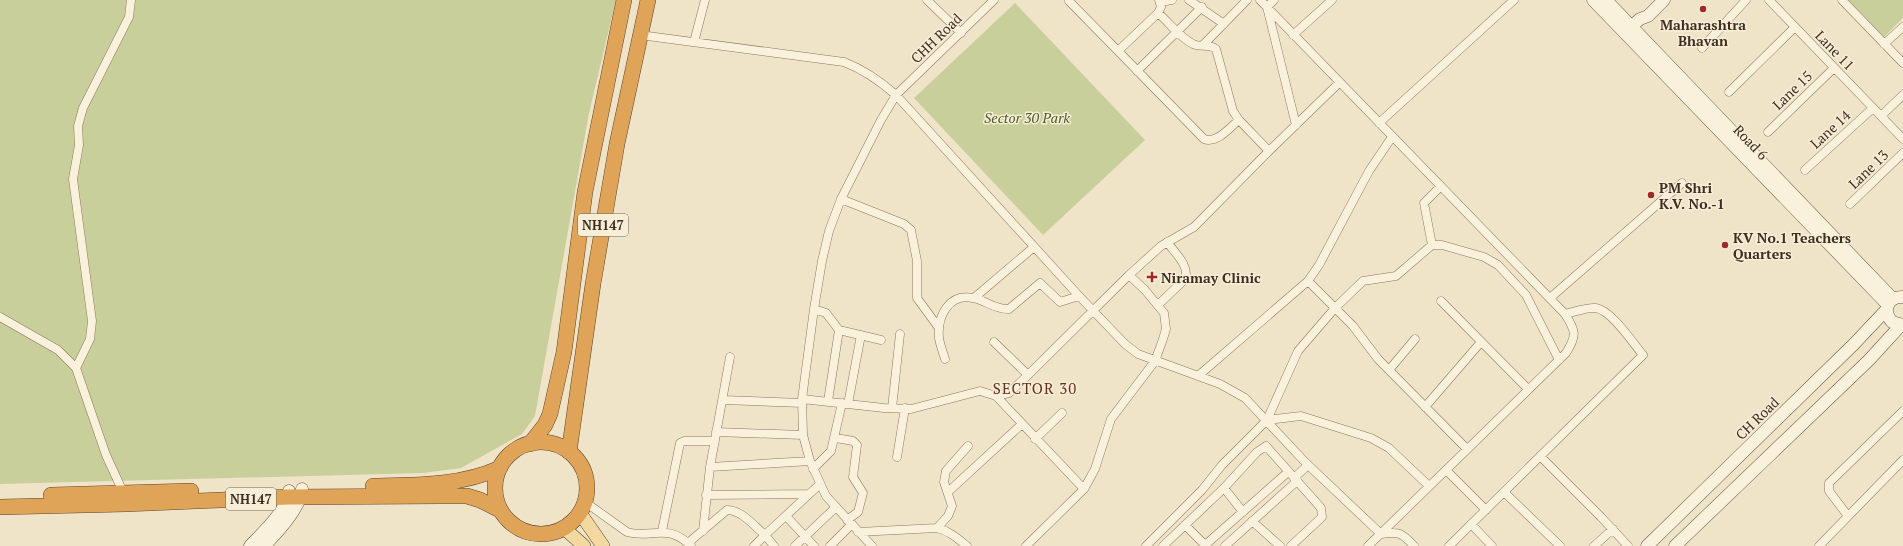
<svg xmlns="http://www.w3.org/2000/svg" width="1903" height="546" viewBox="0 0 1903 546" font-family="'PT Serif',serif">
  <rect width="100%" height="100%" fill="#f0e4c8"/>
  <!-- green -->
  <path fill="#c9cf9b" d="M 0,0 L 616,0 L 589,113 L 535,416 L 522,434 L 461,468 L 423,473 L 0,484 Z
    M 1848,0 L 1903,0 L 1903,18 L 1884,37 Z
    M 1015,3 L 1145,140 L 1043,235 L 914,98 Z"/>
  <g fill="none" stroke-linecap="round" stroke-linejoin="round">
    <defs>
      <path id="street" d="M 927,0 L 961,33
        M 1159,0 L 1161,7 L 1158,13 L 1118,51 L 1204,139 C 1217,144 1229,128 1239,120 L 1269,151 L 1339,83
        M 1189,0 L 1224,24
        M 1260,0 L 1565,314 C 1576,331 1577,336 1566,353 L 1368,546
        M 1274,0 L 1267,7 L 1296,125
        M 1769,0 L 1903,139
        M 1842,0 L 1903,63
        M 1069,1 L 1118,51
        M 1160,2 L 1172,0
        M 1158,13 C 1169,22 1180,38 1193,44 C 1201,48 1208,43 1216,49 L 1233,111 L 1239,120
        M 640,35 L 844,62 C 865,70 880,81 896,95 L 1079,296 L 1125,344 L 1138,354 L 1220,384 L 1245,398 L 1305,462 L 1381,534 C 1399,531 1402,533 1414,546
        M 1293,35 L 1332,0
        M 694,42 L 705,0
        M 1884,44 L 1903,27
        M 1203,45 L 1247,0
        M 1702,48 L 1746,0
        M 1137,71 L 1202,7
        M 1729,92 L 1795,27
        M 1881,116 L 1903,95
        M 1379,123 L 1514,0
        M 1768,132 L 1834,68
        M 1805,170 L 1873,108
        M 841,199 L 904,224 L 911,230 L 917,261 L 917,298 L 939,328
        M 1850,204 L 1903,153
        M 1432,245 L 1424,203 L 1441,186
        M 1308,281 L 1353,326 L 1378,359 L 1467,449
        M 974,298 L 1034,247
        M 1550,298 L 1682,183
        M 1441,301 L 1528,389
        M 1158,305 L 1185,279 C 1190,266 1175,253 1167,242
        M 814,309 L 826,313 L 839,330 L 828,401
        M 0,317 L 58,350 L 76,368 L 106,455 L 123,492
        M 839,330 L 881,340
        M 994,342 L 1028,375
        M 945,359 C 943,352 940,345 939,338 C 937,316 949,293 973,298 C 985,300 996,310 1009,309 L 1040,283 L 1060,302 L 1079,296
        M 76,368 L 90,339 L 92,321 L 73,179 L 79,145 L 78,126 L 83,108 L 129,17 L 131,0
        M 1389,370 L 1415,339
        M 1198,376 L 1308,281 L 1319,265 L 1369,171 L 1392,137
        M 996,396 L 1009,393 L 1028,375 L 1129,275 L 1161,246 L 1194,227 L 1269,151
        M 802,399 L 884,408 L 911,409 L 980,391 L 996,396 L 1084,489
        M 723,400 L 802,403
        M 848,404 L 861,335
        M 1425,407 L 1481,342
        M 892,408 L 900,334
        M 1267,420 L 1301,416 L 1371,438 L 1389,448 L 1429,486
        M 716,432 L 803,435
        M 836,438 L 853,441 L 857,445 L 853,477 L 863,493 L 858,512 L 847,520
        M 1035,439 L 1062,413
        M 1540,456 L 1601,517 L 1628,546
        M 897,457 L 905,408
        M 710,467 L 810,461
        M 813,469 L 831,451 L 842,403
        M 1446,470 L 1486,510
        M 1294,478 L 1308,465
        M 1224,488 L 1243,512
        M 948,492 L 1022,424
        M 1504,492 L 1560,546
        M 706,495 L 808,494
        M 585,502 L 627,532 C 652,539 667,522 691,546
        M 786,516 L 814,546
        M 1848,516 L 1829,491 L 1829,483 L 1903,411
        M 1252,521 L 1280,546
        M 1471,524 L 1492,546
        M 1185,525 L 1206,546
        M 937,528 L 948,516 L 952,506 L 944,482 L 946,471 L 968,446
        M 662,531 L 680,443 L 684,441 L 715,441
        M 703,531 L 710,467 L 730,357
        M 858,532 L 937,528 C 949,531 957,538 967,546
        M 688,543 L 727,510 C 742,510 754,526 765,535 L 754,546
        M 774,546 L 765,535 L 819,485
        M 795,546 L 836,507
        M 830,546 L 852,524
        M 872,546 L 826,496 L 810,461 L 803,435 L 802,399 L 814,309 L 822,261 L 829,231 L 841,199 L 881,120 L 896,95 L 994,0
        M 1026,546 L 1084,489 L 1095,469 L 1111,419 L 1155,361 L 1163,339 L 1166,329 L 1164,313 L 1145,290 L 1129,275
        M 1146,546 L 1202,490 L 1222,465 L 1267,420 L 1298,351 L 1335,308 L 1363,281 L 1396,276 L 1432,245 L 1442,245 L 1484,257 L 1498,265 L 1526,295 L 1559,360
        M 1163,546 L 1224,488 L 1257,452 L 1266,446 L 1321,508 L 1322,517 L 1291,546
        M 1204,546 L 1288,472
        M 1225,546 L 1297,481
        M 1449,546 L 1643,355 C 1633,343 1611,310 1596,308 C 1586,307 1575,312 1565,314
        M 1594,546 L 1613,529
        M 1819,546 L 1903,460"/>
      <path id="secondary" d="M 1593,0 L 1888,305
        M 1606,0 L 1893,299
        M 1626,31 L 1640,19 L 1648,16 L 1664,0
        M 1903,297 C 1888,296 1882,311 1892,322 L 1903,325
        M 250,546 C 264,531 286,512 289,491
        M 264,546 C 277,533 301,507 302,489
        M 1647,546 L 1854,344 L 1887,309
        M 1675,546 L 1869,360 L 1901,325"/>
      <path id="primary" d="M 580,513 L 603,546
        M 564,528 L 584,546"/>
      <path id="highway" d="M495 488a46 46 0 1 1 92 0a46 46 0 1 1-92 0Z
        M 530,444 L 545,425 L 550,414 L 564,352 L 585,192 L 624,0
        M 569,452 L 593,284 L 617,144 L 648,0
        M 373,486 C 416,485 460,486 500,468
        M 51,495 L 191,491
        M 0,507 L 126,504 L 288,497 L 440,496 L 467,496 L 480,500 L 500,510"/>
    </defs>
    <!-- street casing -->
    <use href="#street" stroke="#8d765c" stroke-width="9"/>
    <!-- secondary casing -->
    <use href="#secondary" stroke="#6f573f" stroke-width="13"/>
    <!-- primary casing -->
    <use href="#primary" stroke="#5b4430" stroke-width="14"/>
    <!-- highway casing -->
    <use href="#highway" stroke="#5b4430" stroke-width="16"/>
    <!-- street -->
    <use href="#street" stroke="#faf1dc" stroke-width="8"/>
    <!-- secondary -->
    <use href="#secondary" stroke="#faf1dc" stroke-width="12"/>
    <!-- primary -->
    <use href="#primary" stroke="#f3d9a0" stroke-width="13"/>
    <!-- highway -->
    <use href="#highway" stroke="#e0a458" stroke-width="15"/>
  </g>
  <!-- markers -->
  <g fill="#9e2a2b" stroke="#f7eed8" stroke-width="1.5">
    <circle cx="1703" cy="9" r="4"/>
    <circle cx="1651" cy="195" r="4"/>
    <circle cx="1725" cy="245" r="4"/>
    <path d="M1150 271h4v4h4v4h-4v4h-4v-4h-4v-4h4z"/>
  </g>
  <g text-anchor="middle" dominant-baseline="central" stroke-width="3" stroke-linejoin="round" paint-order="stroke">
    <!-- shield labels -->
    <g fill="#f7eed8" stroke="#756857" stroke-width="1">
      <rect x="578" y="214" width="50" height="22" rx="3"/>
      <rect x="226" y="488" width="50" height="22" rx="3"/>
    </g>
    <g font-size="13" font-weight="bold" fill="#3d2e20">
      <text x="603" y="225">NH147</text>
      <text x="251" y="499">NH147</text>
    </g>
    <!-- poi labels -->
    <g font-size="14" font-weight="bold" fill="#3d2e20" stroke="#f7eed8" text-anchor="start">
      <text x="1703" y="24" text-anchor="middle">Maharashtra<tspan x="1703" dy="16">Bhavan</tspan></text>
      <text x="1659" y="187">PM Shri<tspan x="1659" dy="16">K.V. No.-1</tspan></text>
      <text x="1733" y="237">KV No.1 Teachers<tspan x="1733" dy="16">Quarters</tspan></text>
      <text x="1161" y="277">Niramay Clinic</text>
    </g>
    <!-- street labels -->
    <g font-size="14" fill="#3d2e20" stroke="#f7eed8">
      <text transform="translate(936 38) rotate(-44)">CHH Road</text>
      <text transform="translate(1835 50) rotate(46)">Lane 11</text>
      <text transform="translate(1792 90) rotate(-44)">Lane 15</text>
      <text transform="translate(1830 129) rotate(-43)">Lane 14</text>
      <text transform="translate(1751 142) rotate(46)">Road 6</text>
      <text transform="translate(1868 169) rotate(-44)">Lane 13</text>
      <text transform="translate(1757 418) rotate(-44)">CH Road</text>
    </g>
    <!-- park labels -->
    <g font-size="14" font-style="italic" fill="#4d5a26" stroke="#f7eed8">
      <text x="1027" y="117">Sector 30 Park</text>
    </g>
    <!-- neighbourhood labels -->
    <g font-size="15" letter-spacing="1" fill="#6b2e1e" stroke="#f7eed8">
      <text x="1035" y="388">SECTOR 30</text>
    </g>
  </g>
</svg>
